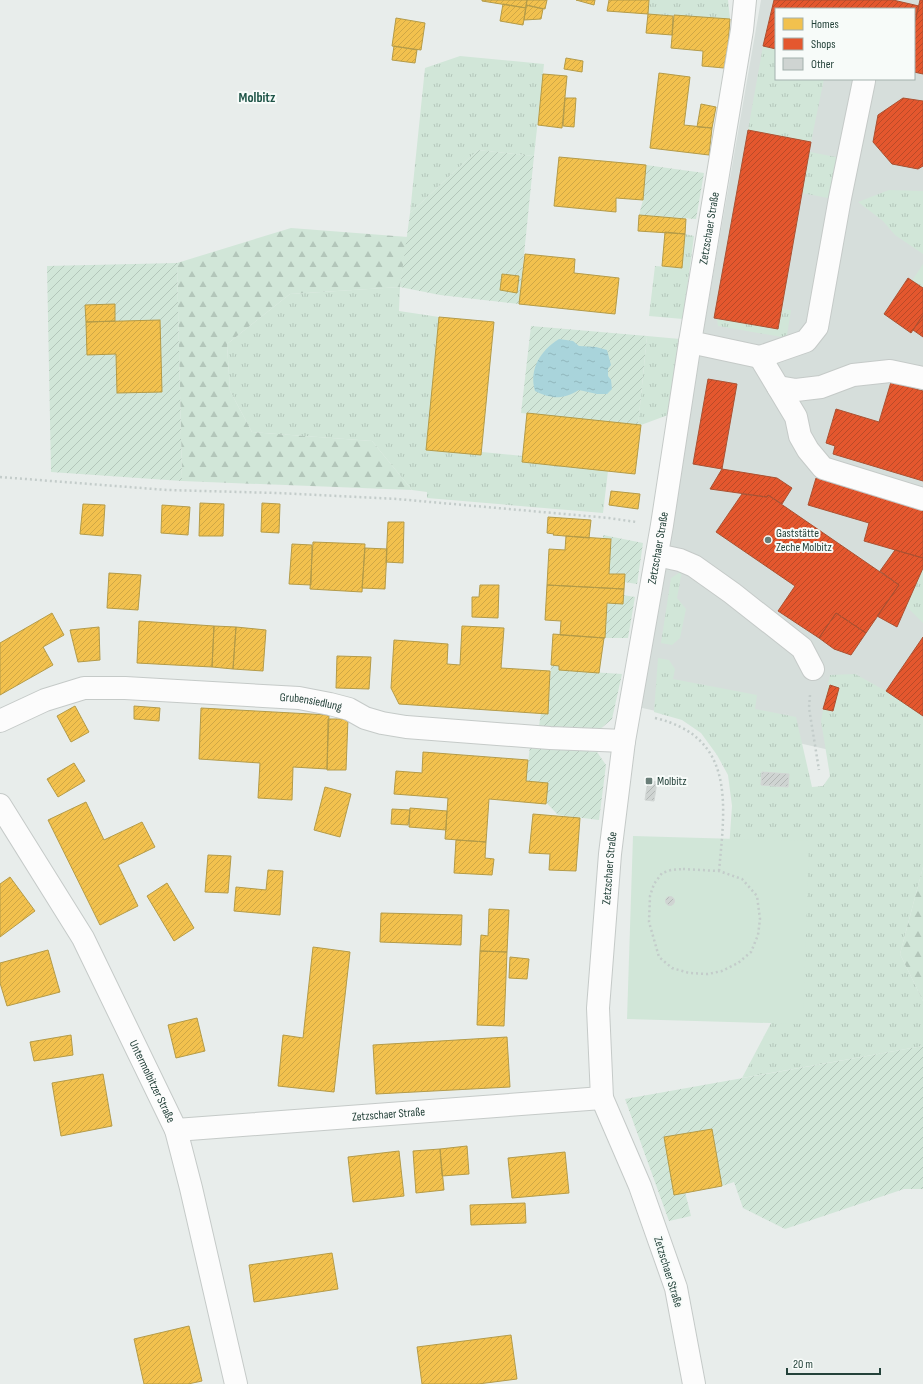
<svg xmlns="http://www.w3.org/2000/svg" width="923" height="1384" viewBox="0 0 923 1384" font-family="'Sofia Sans Condensed',sans-serif">
  <defs>
    <pattern id="grass-tufts" width="24" height="20" patternUnits="userSpaceOnUse"><rect width="24" height="20" fill="#d1e6d8"/><path d="M3 7l-1-3M5 7V3M7 7l1-3M15 17l-1-3M17 17v-4M19 17l1-3" fill="none" stroke="#b3c6ba"/></pattern>
    <pattern id="forest-firs" width="22" height="20" patternUnits="userSpaceOnUse"><rect width="22" height="20" fill="#d1e6d8"/><path d="M5 1l3.5 6h-7zM16 11l3.5 6h-7z" fill="#b3c6ba"/></pattern>
    <pattern id="garden-furrows" width="10" height="10" patternUnits="userSpaceOnUse"><rect width="10" height="10" fill="#d1e6d8"/><path d="M-1 1l2-2M0 10L10 0M9 11l2-2" fill="none" stroke="#b3c6ba"/></pattern>
    <pattern id="water-ripples" width="26" height="14" patternUnits="userSpaceOnUse"><rect width="26" height="14" fill="#a9d4db"/><path d="M2 4q2-2 4 0t4 0M15 11q2-2 4 0t4 0" fill="none" stroke="#91b7bd"/></pattern>
    <pattern id="homes-hatch" width="6" height="6" patternUnits="userSpaceOnUse"><rect width="6" height="6" fill="#f2c14e"/><path d="M-1 1l2-2M0 6l6-6M5 7l2-2" fill="none" stroke="#cfa745"/></pattern>
    <pattern id="shops-hatch" width="6" height="6" patternUnits="userSpaceOnUse"><rect width="6" height="6" fill="#e4572e"/><path d="M-1 1l2-2M0 6l6-6M5 7l2-2" fill="none" stroke="#b94a28"/></pattern>
    <pattern id="building-hatch" width="6" height="6" patternUnits="userSpaceOnUse"><rect width="6" height="6" fill="#cfd4d2"/><path d="M-1 1l2-2M0 6l6-6M5 7l2-2" fill="none" stroke="#b2b7b5"/></pattern>
  </defs>
  <rect width="100%" height="100%" fill="#e8edeb"/>
  <!-- built -->
  <path fill="#d6dedb" fill-rule="evenodd" d="M 761,0 L 923,0 L 923,771 L 638,707 ZM 776,9 L 914,9 L 914,79 L 776,79 Z"/>
  <!-- grass -->
  <path fill="url(#grass-tufts)" fill-rule="evenodd" d="M 649,0 L 728,0 L 730,19 L 648,14 Z
    M 763,46 L 776,49 L 776,79 L 824,79 L 811,142 L 748,130 Z
    M 460,56 L 544,64 L 534,156 L 478,150 L 410,213 L 425,68 Z
    M 810,152 L 836,157 L 838,185 L 833,199 L 802,193 Z
    M 889,190 L 923,191 L 923,254 L 895,235 L 883,221 L 858,202 Z
    M 685,234 L 694,236 L 683,319 L 649,316 L 655,266 L 681,268 Z
    M 923,264 L 923,288 L 912,281 Z
    M 400,287 L 399,311 L 439,317 L 426,450 L 481,455 L 482,452 L 523,456 L 522,462 L 608,471 L 603,513 L 427,498 L 427,492 L 412,490 L 372,441 L 252,432 L 230,391 L 227,344 L 290,294 Z
    M 781,309 L 791,310 L 787,335 L 782,337 L 718,326 L 717,318 L 778,329 Z
    M 647,336 L 680,339 L 668,415 L 641,425 L 638,425 Z
    M 923,568 L 923,623 L 906,606 Z
    M 682,571 L 677,598 L 686,609 L 680,638 L 672,645 L 661,643 L 671,578 Z
    M 658,658 L 669,660 L 675,669 L 673,679 L 757,695 L 755,709 L 796,717 L 812,787 L 823,786 L 830,776 L 821,721 L 830,675 L 855,674 L 886,691 L 923,716 L 923,867 L 900,954 L 923,1001 L 923,1046 L 742,1078 L 780,1006 L 728,863 L 732,806 L 728,775 L 717,755 L 701,733 L 682,720 L 654,712 ZM 762,772 L 789,774 L 788,787 L 761,785 Z"/>
  <!-- forest -->
  <path fill="url(#forest-firs)" d="M 291,228 L 408,237 L 400,287 L 290,294 L 227,344 L 230,391 L 252,432 L 372,441 L 412,490 L 182,481 L 177,263 Z
    M 923,867 L 923,1001 L 900,954 Z"/>
  <!-- park -->
  <path fill="#d1e6d8" d="M 633,836 L 809,841 L 803,1024 L 627,1019 Z"/>
  <!-- garden -->
  <path fill="url(#garden-furrows)" d="M 478,150 L 534,156 L 519,304 L 440,295 L 400,287 L 410,213 Z
    M 646,165 L 704,173 L 696,219 L 639,215 L 643,200 Z
    M 177,263 L 182,481 L 51,472 L 47,266 Z
    M 531,326 L 647,336 L 638,425 L 521,413 Z
    M 603,535 L 643,543 L 637,584 L 624,582 L 625,574 L 609,574 L 611,539 L 603,538 Z
    M 623,595 L 635,597 L 628,638 L 605,638 L 607,603 L 623,604 Z
    M 551,665 L 559,666 L 559,670 L 622,674 L 612,719 L 599,730 L 539,726 L 541,713 L 548,713 Z
    M 530,746 L 597,752 L 606,765 L 599,820 L 558,815 L 526,781 Z
    M 923,1046 L 923,1189 L 904,1189 L 785,1229 L 743,1208 L 734,1182 L 722,1186 L 712,1129 L 664,1137 L 685,1192 L 691,1216 L 669,1221 L 625,1099 Z"/>
  <!-- water -->
  <path fill="url(#water-ripples)" d="M 559,339 L 573,341 L 579,346 L 596,347 L 607,350 L 611,365 L 608,369 L 608,376 L 611,380 L 612,389 L 607,394 L 597,394 L 579,390 C 562,400 552,399 535,391 C 529,369 540,351 559,339 Z"/>
  <!-- homes -->
  <path fill="url(#homes-hatch)" stroke="#b49b48" d="M 482,0 L 527,0 L 526,8 L 482,1 Z
    M 527,0 L 547,0 L 545,9 L 526,5 Z
    M 576,0 L 595,0 L 594,5 Z
    M 609,0 L 649,0 L 648,14 L 607,11 Z
    M 503,4 L 526,8 L 523,25 L 500,21 Z
    M 526,5 L 543,9 L 541,19 L 524,20 Z
    M 648,14 L 673,16 L 672,35 L 646,33 Z
    M 674,15 L 730,19 L 728,45 L 724,68 L 702,66 L 703,51 L 671,48 Z
    M 396,18 L 425,23 L 421,50 L 392,46 Z
    M 394,46 L 417,50 L 415,63 L 392,60 Z
    M 566,58 L 583,61 L 582,72 L 564,69 Z
    M 659,73 L 690,77 L 684,125 L 712,128 L 709,155 L 650,148 Z
    M 543,74 L 567,76 L 562,128 L 538,125 Z
    M 565,98 L 576,98 L 574,127 L 563,126 Z
    M 701,104 L 716,107 L 712,128 L 697,127 Z
    M 559,157 L 646,165 L 643,200 L 616,198 L 616,212 L 554,206 Z
    M 639,215 L 686,219 L 685,234 L 638,231 Z
    M 665,232 L 685,234 L 682,268 L 662,266 Z
    M 525,254 L 575,259 L 574,273 L 619,278 L 615,314 L 519,304 Z
    M 502,274 L 519,276 L 517,293 L 500,290 Z
    M 115,304 L 115,321 L 86,322 L 85,305 Z
    M 439,317 L 494,322 L 481,455 L 426,450 Z
    M 160,320 L 162,392 L 117,393 L 116,354 L 87,355 L 86,322 Z
    M 527,413 L 641,425 L 635,474 L 522,462 Z
    M 611,491 L 640,494 L 638,509 L 609,505 Z
    M 200,503 L 224,504 L 223,536 L 199,536 Z
    M 262,503 L 280,504 L 279,533 L 261,532 Z
    M 83,504 L 105,505 L 103,536 L 80,534 Z
    M 162,505 L 190,507 L 188,535 L 161,533 Z
    M 548,517 L 591,520 L 589,538 L 553,535 L 554,534 L 547,533 Z
    M 388,522 L 404,522 L 403,563 L 386,562 Z
    M 566,536 L 611,539 L 609,574 L 625,574 L 624,589 L 547,585 L 549,549 L 565,550 Z
    M 313,542 L 365,544 L 362,592 L 310,589 Z
    M 292,544 L 312,545 L 311,585 L 289,584 Z
    M 365,548 L 387,549 L 385,589 L 362,588 Z
    M 109,573 L 141,575 L 138,610 L 107,608 Z
    M 480,585 L 499,585 L 498,618 L 472,617 L 472,597 L 479,597 Z
    M 547,585 L 624,589 L 623,604 L 607,603 L 605,638 L 560,635 L 561,621 L 545,620 Z
    M 52,613 L 64,635 L 43,647 L 53,665 L 0,695 L 0,643 Z
    M 139,621 L 214,626 L 212,667 L 137,663 Z
    M 214,626 L 236,627 L 233,669 L 212,667 Z
    M 462,626 L 504,628 L 501,668 L 550,671 L 548,714 L 399,704 L 391,688 L 394,640 L 448,644 L 447,664 L 460,665 Z
    M 99,627 L 100,660 L 78,662 L 70,630 Z
    M 236,627 L 266,630 L 263,671 L 233,669 Z
    M 553,634 L 604,638 L 599,673 L 559,670 L 559,666 L 551,665 Z
    M 337,656 L 371,657 L 369,689 L 336,688 Z
    M 75,706 L 89,732 L 71,742 L 57,716 Z
    M 134,706 L 160,708 L 159,721 L 134,719 Z
    M 201,708 L 329,715 L 327,769 L 293,767 L 292,800 L 258,798 L 260,763 L 199,759 Z
    M 328,719 L 348,719 L 346,770 L 327,770 Z
    M 423,752 L 528,760 L 526,781 L 548,783 L 546,804 L 489,799 L 486,842 L 445,839 L 448,798 L 394,794 L 396,771 L 422,773 Z
    M 74,763 L 85,781 L 58,797 L 47,779 Z
    M 325,787 L 351,794 L 340,837 L 314,830 Z
    M 86,802 L 104,840 L 142,822 L 155,847 L 118,865 L 138,906 L 100,925 L 48,820 Z
    M 410,808 L 447,811 L 446,830 L 409,827 Z
    M 392,809 L 410,810 L 408,825 L 391,824 Z
    M 533,814 L 580,818 L 576,871 L 549,870 L 550,854 L 529,853 Z
    M 456,840 L 486,842 L 485,858 L 494,859 L 492,875 L 454,873 Z
    M 208,855 L 231,856 L 228,893 L 205,892 Z
    M 268,870 L 283,871 L 280,915 L 234,911 L 236,887 L 266,890 Z
    M 10,877 L 35,911 L 0,937 L 0,884 Z
    M 167,883 L 194,928 L 174,941 L 147,896 Z
    M 489,909 L 509,910 L 507,952 L 480,951 L 481,935 L 488,936 Z
    M 381,913 L 462,915 L 461,945 L 380,942 Z
    M 313,947 L 350,952 L 334,1092 L 278,1086 L 283,1035 L 303,1038 Z
    M 48,950 L 60,992 L 7,1006 L 0,983 L 0,963 Z
    M 480,951 L 507,952 L 504,1026 L 477,1025 Z
    M 510,957 L 529,959 L 527,979 L 509,978 Z
    M 197,1018 L 205,1051 L 176,1058 L 168,1025 Z
    M 71,1035 L 73,1055 L 34,1061 L 30,1042 Z
    M 507,1037 L 510,1087 L 376,1094 L 373,1045 Z
    M 103,1074 L 112,1126 L 61,1136 L 52,1083 Z
    M 712,1129 L 722,1186 L 674,1195 L 664,1137 Z
    M 467,1146 L 469,1174 L 442,1176 L 440,1149 Z
    M 440,1149 L 444,1190 L 416,1193 L 413,1151 Z
    M 399,1151 L 404,1196 L 353,1202 L 348,1157 Z
    M 565,1152 L 569,1193 L 512,1198 L 508,1158 Z
    M 525,1203 L 526,1223 L 471,1225 L 470,1205 Z
    M 332,1253 L 338,1289 L 254,1302 L 249,1265 Z
    M 189,1326 L 202,1381 L 188,1384 L 144,1384 L 134,1339 Z
    M 511,1335 L 517,1379 L 478,1384 L 422,1384 L 417,1347 Z"/>
  <!-- shops -->
  <path fill="url(#shops-hatch)" stroke="#aa5132" d="M 774,0 L 893,0 L 919,6 L 914,25 L 914,9 L 776,9 L 776,49 L 763,46 Z
    M 920,0 L 923,0 L 923,74 L 914,72 L 914,25 Z
    M 903,98 L 923,101 L 923,166 L 918,169 L 892,164 L 873,142 L 878,115 Z
    M 748,130 L 811,142 L 778,329 L 714,318 Z
    M 908,278 L 923,288 L 923,315 L 911,333 L 884,314 Z
    M 923,315 L 923,337 L 913,330 Z
    M 708,379 L 737,384 L 722,469 L 693,464 Z
    M 891,382 L 923,391 L 923,481 L 833,454 L 835,446 L 826,443 L 836,409 L 879,422 Z
    M 722,469 L 777,478 L 792,488 L 782,504 L 768,495 L 767,497 L 710,489 Z
    M 816,478 L 923,510 L 923,558 L 864,541 L 869,523 L 808,505 Z
    M 742,494 L 767,497 L 768,495 L 899,585 L 866,633 L 836,613 L 819,638 L 778,611 L 795,586 L 716,532 Z
    M 895,550 L 923,558 L 923,568 L 897,627 L 877,616 L 899,585 L 880,571 Z
    M 836,613 L 866,633 L 851,655 L 834,649 L 819,638 Z
    M 923,637 L 923,716 L 886,691 Z
    M 830,685 L 839,688 L 833,711 L 823,709 Z"/>
  <!-- building -->
  <path fill="url(#building-hatch)" stroke="#d1d6d4" d="M 762,772 L 789,774 L 788,787 L 761,785 Z
    M 648,780 L 657,782 L 654,801 L 645,800 Z
    M665.5 901a4.5 4.5 0 1 1 9 0a4.5 4.5 0 1 1-9 0Z"/>
  <g fill="none" stroke-linecap="round" stroke-linejoin="round">
    <defs>
      <g id="minor">
        <path d="M 690,342 L 760,357 L 806,341 L 817,327 L 840,198 L 864,81"/>
        <path d="M 760,357 L 796,417 L 800,436 L 808,450 L 823,468 L 923,499"/>
        <path d="M 778,387 L 796,390 L 821,387 L 853,375 L 890,371 L 923,378"/>
        <path d="M 657,555 L 680,560 L 694,566 L 732,593 L 802,648 L 813,669"/>
        <path id="s1" d="M 0,721 L 45,700 L 84,688 L 125,688 L 299,698 L 330,704 L 349,709 L 365,718 L 382,723 L 406,727 L 550,738 L 624,741"/>
        <path id="s2" d="M 0,805 L 83,938 L 176,1130 L 191,1188 L 236,1384"/>
        <path id="s3" d="M 176,1130 L 602,1098"/>
        <path id="s4" d="M 694,1384 L 676,1288 L 640,1186 L 602,1098 L 598,1008 L 610,854 L 624,741 L 662,525 L 690,342 L 742,30 L 745,0"/>
      </g>
    </defs>
    <!-- minor casing -->
    <use href="#minor" stroke="#c5cac8" stroke-width="24"/>
    <!-- path -->
    <path stroke="#c3ccca" stroke-width="2.5" stroke-dasharray="2 3" stroke-linecap="butt" d="M 0,477 L 167,490 L 277,493 L 397,499 L 609,518 L 636,522
      M 810,695 L 809,708 L 819,770
      M 655,718 C 736,737 725,805 719,871
      M 683,869 L 719,871 L 742,879 L 757,896 L 760,919 L 758,935 L 751,952 L 738,963 L 722,971 L 708,974 L 689,973 L 672,968 L 659,957 L 649,922 L 650,896 L 654,884 L 662,873 L 671,870 Z"/>
    <!-- minor -->
    <use href="#minor" stroke="#fcfcfc" stroke-width="22"/>
  </g>
  <!-- markers -->
  <g fill="#697e78" stroke="#f7fbf9" stroke-width="1.5">
    <circle cx="768" cy="540" r="4"/>
    <rect x="645" y="777" width="8" height="8" rx="2"/>
  </g>
  <g text-anchor="middle" dominant-baseline="central" stroke-width="4" stroke-linejoin="round" paint-order="stroke">
    <!-- street labels -->
    <g font-size="12" fill="#24423a" stroke="#f7fbf9">
      <text stroke="none"><textPath href="#s4" startOffset="1180">Zetzschaer Straße</textPath></text>
      <text stroke="none"><textPath href="#s4" startOffset="856">Zetzschaer Straße</textPath></text>
      <text stroke="none"><textPath href="#s1" startOffset="318">Grubensiedlung</textPath></text>
      <text stroke="none"><textPath href="#s4" startOffset="532">Zetzschaer Straße</textPath></text>
      <text stroke="none"><textPath href="#s2" startOffset="316">Untermolbitzer Straße</textPath></text>
      <text stroke="none"><textPath href="#s3" startOffset="213">Zetzschaer Straße</textPath></text>
      <text transform="translate(668 1272) rotate(73)">Zetzschaer Straße</text>
    </g>
    <!-- poi labels -->
    <g font-size="12" fill="#24423a" stroke="#f7fbf9" text-anchor="start">
      <text x="776" y="533">Gaststätte<tspan x="776" dy="14">Zeche Molbitz</tspan></text>
      <text x="657" y="781">Molbitz</text>
    </g>
    <!-- quarter labels -->
    <g font-size="14" font-weight="bold" fill="#1f5548" stroke="#f7fbf9">
      <text x="257" y="97">Molbitz</text>
    </g>
  </g>
  <!-- legend -->
  <rect x="775" y="8" width="140" height="72" fill="#f7fbf9" stroke="#a3b1ad"/>
  <rect x="783" y="18" width="20" height="12" fill="#f2c14e" stroke="#a3b1ad"/>
  <text x="811" y="28" font-size="12" fill="#24423a">Homes</text>
  <rect x="783" y="38" width="20" height="12" fill="#e4572e" stroke="#a3b1ad"/>
  <text x="811" y="48" font-size="12" fill="#24423a">Shops</text>
  <rect x="783" y="58" width="20" height="12" fill="#cfd4d2" stroke="#a3b1ad"/>
  <text x="811" y="68" font-size="12" fill="#24423a">Other</text>
  <!-- scale -->
  <path d="M787 1368v6h93v-6" fill="none" stroke="#24423a" stroke-width="2"/>
  <text x="793" y="1368" font-size="12" fill="#24423a" stroke="#f7fbf9" stroke-width="3" paint-order="stroke">20 m</text>
</svg>
